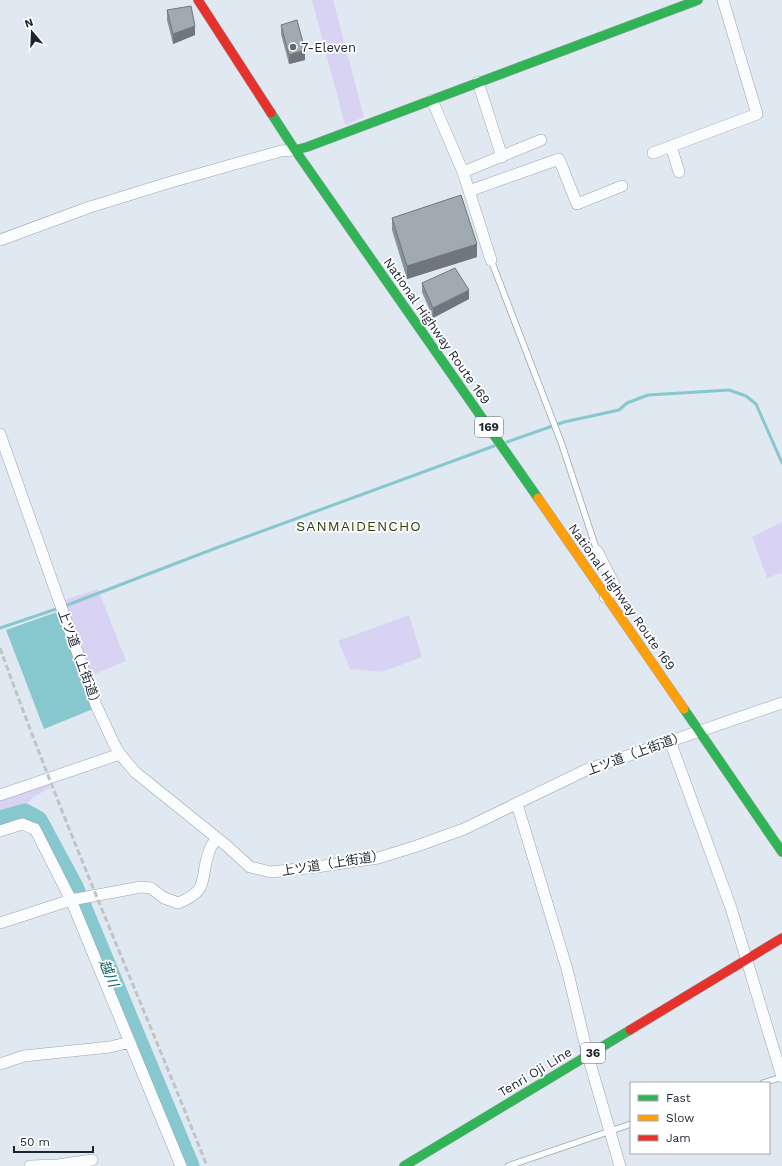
<svg xmlns="http://www.w3.org/2000/svg" width="782" height="1166" viewBox="0 0 782 1166" font-family="'Work Sans','Noto Sans JP',sans-serif">
  <rect width="100%" height="100%" fill="#e0e8f1"/>
  <!-- green -->
  <path fill="#d8d3f3" d="M 312,0 L 333,0 L 364,117 L 345,125 Z
    M 782,522 L 782,575 L 781,573 L 767,578 L 752,537 Z
    M 98,589 L 126,661 L 90,676 L 65,600 Z
    M 409,615 L 422,657 L 382,672 L 350,669 L 338,641 Z
    M 47,779 L 50,788 L 33,797 L 18,814 L 0,820 L 0,796 Z"/>
  <!-- water -->
  <path fill="#87c7ce" d="M 57,612 L 93,709 L 44,729 L 6,630 Z"/>
  <g fill="none" stroke-linecap="round" stroke-linejoin="round">
    <!-- stream -->
    <path stroke="#87c7ce" stroke-width="3" d="M 507,442 L 564,422 L 619,410 L 627,403 L 648,395 L 729,390 L 746,396 L 756,404 L 782,463
      M 0,628 L 65,606 L 216,548 L 494,446"/>
    <!-- river -->
    <path stroke="#87c7ce" stroke-width="19" d="M 0,820 L 25,813 L 38,820 L 74,887 L 190,1166"/>
    <defs>
      <path id="lane" d="M 491,260 L 561,442 L 597,551
        M 763,1083 L 782,1077
        M 508,1166 L 631,1124"/>
      <path id="street" d="M 478,82 L 502,157
        M 432,100 L 463,172 L 491,260
        M 671,146 L 679,172
        M 653,153 L 757,114 L 723,0
        M 463,172 L 541,140
        M 469,191 L 559,159 L 577,204 L 622,186
        M 0,240 L 90,207 L 171,182 L 281,151 L 295,150
        M 0,434 L 96,705 L 114,744 L 120,754 L 135,772 L 227,846 L 250,867 L 271,872 L 316,867 L 378,858 L 417,846 L 464,829 L 586,770 L 782,703
        M 597,551 L 614,584 C 614,591 611,593 605,597
        M 670,741 L 731,908 L 782,1077
        M 0,795 L 120,754
        M 517,804 L 567,969 L 588,1056 L 620,1166
        M 0,831 L 22,824 L 35,829 L 71,900 L 181,1166
        M 0,923 L 71,900 L 141,887 L 151,888 L 164,898 L 178,903 C 211,890 199,879 209,852 C 210,847 214,842 217,838
        M 0,1064 L 24,1056 L 110,1047 L 130,1042
        M 30,1166 L 58,1165 L 92,1160"/>
      <path id="fast" d="M 271,113 L 295,150 L 538,498
        M 295,150 L 307,147 L 698,0
        M 684,709 L 782,852
        M 404,1166 L 630,1030"/>
      <path id="slow" d="M 538,498 L 684,709"/>
      <path id="jam" d="M 198,0 L 271,113
        M 630,1030 L 782,938"/>
    </defs>
    <!-- lane casing -->
    <use href="#lane" stroke="#9ca4ac" stroke-width="7"/>
    <!-- street casing -->
    <use href="#street" stroke="#9ca4ac" stroke-width="12"/>
    <!-- fast casing -->
    <use href="#fast" stroke="#9ca4ac" stroke-width="10"/>
    <!-- slow casing -->
    <use href="#slow" stroke="#9ca4ac" stroke-width="10"/>
    <!-- jam casing -->
    <use href="#jam" stroke="#9ca4ac" stroke-width="10"/>
    <!-- lane -->
    <use href="#lane" stroke="#fafcfd" stroke-width="5.5"/>
    <!-- street -->
    <use href="#street" stroke="#fafcfd" stroke-width="11"/>
    <!-- fast -->
    <use href="#fast" stroke="#30b455" stroke-width="9"/>
    <!-- slow -->
    <use href="#slow" stroke="#ff9f0a" stroke-width="9"/>
    <!-- jam -->
    <use href="#jam" stroke="#e5322d" stroke-width="9"/>
    <!-- rail -->
    <path stroke="#c1c3c6" stroke-width="3" stroke-dasharray="6 3" stroke-linecap="butt" d="M 0,648 C 63,823 138,993 207,1166"/>
  </g>
  <!-- wall -->
  <path fill="#899298" d="M 167,10 L 195,35 L 173,44 L 167,20 Z
    M 281,25 L 305,60 L 289,64 L 281,34 Z
    M 392,218 L 477,257 L 407,279 L 392,230 Z
    M 422,283 L 469,299 L 433,318 L 422,292 Z"/>
  <!-- shaded-wall -->
  <path fill="#6f777c" d="M 195,26 L 195,35 L 173,44 L 173,34 Z
    M 305,50 L 305,60 L 289,64 L 289,55 Z
    M 477,244 L 477,257 L 407,279 L 407,266 Z
    M 469,290 L 469,299 L 433,318 L 433,308 Z"/>
  <!-- building -->
  <path fill="#9faab1" stroke="#6f777c" d="M 191,6 L 195,26 L 173,34 L 167,10 Z
    M 297,20 L 305,50 L 289,55 L 281,25 Z
    M 461,195 L 477,244 L 407,266 L 392,218 Z
    M 455,268 L 469,290 L 433,308 L 422,283 Z"/>
  <!-- markers -->
  <circle fill="#606974" stroke="#fff" stroke-width="1.5" cx="293" cy="47" r="4"/>
  <g text-anchor="middle" dominant-baseline="central" stroke-width="3.5" stroke-linejoin="round" paint-order="stroke">
    <!-- shield labels -->
    <g fill="#fff" stroke="#5f666e" stroke-width="1">
      <rect x="475" y="417" width="28" height="20" rx="3"/>
      <rect x="581" y="1043" width="24" height="20" rx="3"/>
    </g>
    <g font-size="12" font-weight="bold" fill="#1b2530">
      <text x="489" y="427">169</text>
      <text x="593" y="1053">36</text>
    </g>
    <!-- poi labels -->
    <g font-size="13" fill="#1b2530" stroke="#fff" text-anchor="start">
      <text x="301" y="47">7-Eleven</text>
    </g>
    <!-- street labels -->
    <g font-size="13" fill="#1b2530" stroke="#fff">
      <text transform="translate(437 331) rotate(55)">National Highway Route 169</text>
      <text transform="translate(622 597) rotate(55)">National Highway Route 169</text>
      <text transform="translate(80 659) rotate(70)">上ツ道（上街道）</text>
      <text transform="translate(636 753) rotate(-20)">上ツ道（上街道）</text>
      <text transform="translate(333 863) rotate(-9)">上ツ道（上街道）</text>
      <text transform="translate(535 1072) rotate(-31)">Tenri Oji Line</text>
    </g>
    <!-- neighbourhood labels -->
    <g font-size="14" letter-spacing="1" fill="#2c400b" stroke="#fff">
      <text x="359" y="526">SANMAIDENCHO</text>
    </g>
    <!-- water labels -->
    <g font-size="14" font-style="italic" fill="#0a595e" stroke="#fff">
      <text transform="translate(109 973) rotate(67)">越川</text>
    </g>
  </g>
  <!-- legend -->
  <rect x="630" y="1082" width="140" height="72" fill="#ffffff" stroke="#a4a8ac"/>
  <rect x="638" y="1095" width="20" height="6" fill="#30b455" stroke="#a4a8ac"/>
  <text x="666" y="1102" font-size="12" fill="#1b2530">Fast</text>
  <rect x="638" y="1115" width="20" height="6" fill="#ff9f0a" stroke="#a4a8ac"/>
  <text x="666" y="1122" font-size="12" fill="#1b2530">Slow</text>
  <rect x="638" y="1135" width="20" height="6" fill="#e5322d" stroke="#a4a8ac"/>
  <text x="666" y="1142" font-size="12" fill="#1b2530">Jam</text>
  <!-- north arrow -->
  <g transform="translate(32 32) rotate(341)" stroke="#ffffff" stroke-width="3" paint-order="stroke">
  <path d="M0-3L7 15L0 10L-7 15Z" fill="#1b2530"/>
  <text y="-6" font-size="11" font-weight="bold" text-anchor="middle" fill="#1b2530">N</text>
  </g>
  <!-- scale -->
  <path d="M14 1146v6h79v-6" fill="none" stroke="#1b2530" stroke-width="2"/>
  <text x="20" y="1146" font-size="12" fill="#1b2530" stroke="#ffffff" stroke-width="3" paint-order="stroke">50 m</text>
</svg>
